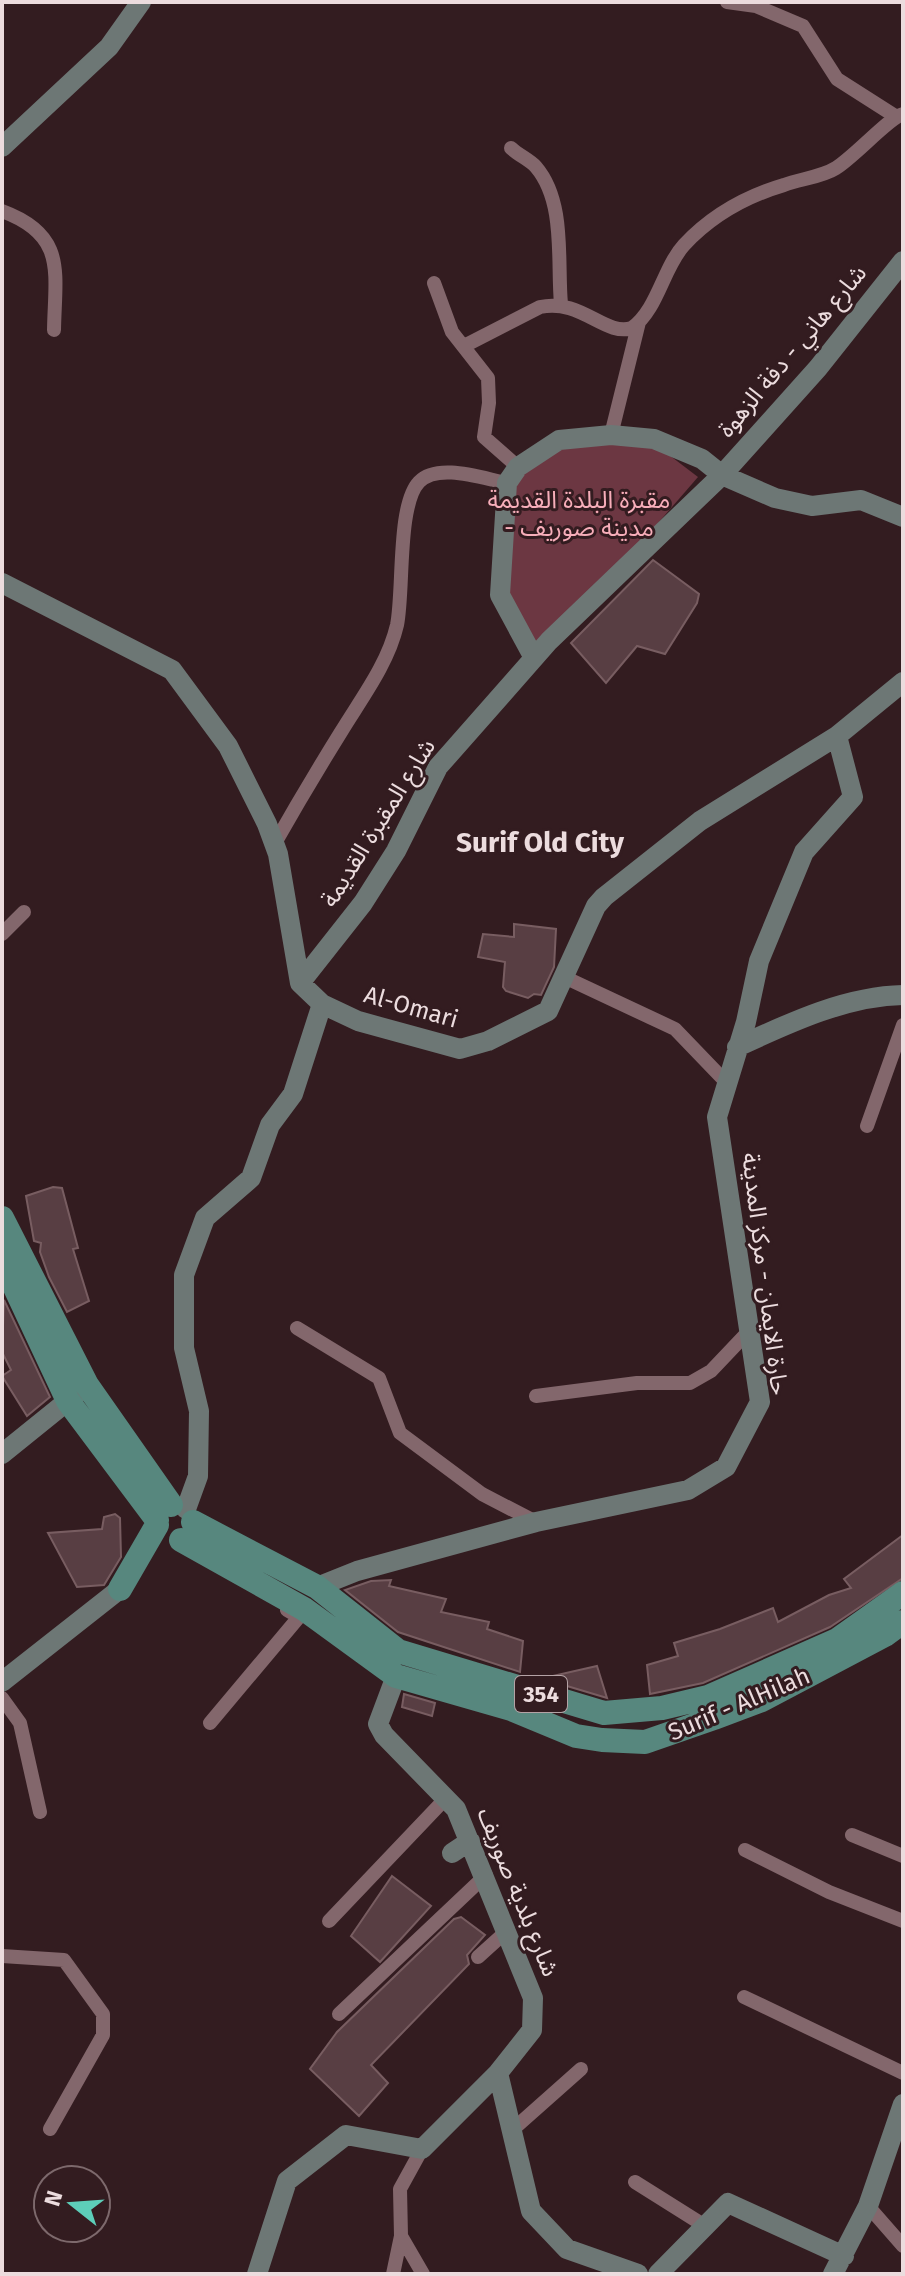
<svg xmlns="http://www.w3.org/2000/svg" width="905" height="2276" viewBox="0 0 905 2276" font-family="'Fira Sans','Noto Sans Arabic',sans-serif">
  <rect width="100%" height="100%" fill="#331c20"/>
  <!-- green -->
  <path fill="#6c3742" d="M 562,445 L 656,445 L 698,477 L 541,658 L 506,595 L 516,477 Z"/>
  <!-- building -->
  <path fill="#583e43" stroke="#785d61" stroke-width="2" d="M 653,560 L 699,594 L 697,603 L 665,654 L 637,646 L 606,683 L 571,643 Z
    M 514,924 L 556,929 L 554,967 L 541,995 L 534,994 L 528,998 L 506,991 L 503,987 L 505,962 L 478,957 L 483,934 L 514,937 Z
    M 53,1187 L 62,1188 L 78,1248 L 73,1249 L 89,1301 L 67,1312 L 49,1277 L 40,1252 L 41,1243 L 34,1241 L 26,1196 Z
    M 4,1300 L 50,1397 L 27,1416 L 2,1376 L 11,1370 L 2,1352 Z
    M 115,1514 L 120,1518 L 121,1557 L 104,1585 L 77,1587 L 48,1533 L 102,1529 L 104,1517 Z
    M 903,1535 L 903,1578 L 830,1627 L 703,1683 L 650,1694 L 647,1665 L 678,1656 L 674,1643 L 720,1629 L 773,1608 L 778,1622 L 829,1595 L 851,1588 L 844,1579 Z
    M 391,1580 L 389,1586 L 446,1599 L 441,1612 L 489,1622 L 487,1629 L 523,1641 L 520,1672 L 398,1632 L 345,1590 L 371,1581 Z
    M 597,1666 L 607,1698 L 547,1680 L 548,1677 Z
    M 404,1694 L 435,1703 L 432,1716 L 402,1707 Z
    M 392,1876 L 431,1906 L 380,1962 L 351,1936 Z
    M 461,1917 L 485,1935 L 467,1955 L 469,1964 L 371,2065 L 388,2083 L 359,2116 L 310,2069 L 337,2032 L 454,1919 Z"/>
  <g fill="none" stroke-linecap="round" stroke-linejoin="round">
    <!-- street -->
    <path stroke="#83676c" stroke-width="14" d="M 727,2 L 756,6 L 803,26 L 837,79 L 895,116
      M 511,148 C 518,155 530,160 536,167 C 566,202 557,262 561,304
      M 2,211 C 67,235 55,272 54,330
      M 434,283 L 452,332 L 488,378 L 489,403 L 484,437 L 518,467
      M 464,346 L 540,307 C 581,298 605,337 632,328 C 658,309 663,268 684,245 C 711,216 747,196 784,185 C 800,179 822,177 836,168 C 854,157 890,117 903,114
      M 611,435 L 639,322
      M 275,843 C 296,806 318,769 341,732 C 361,699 388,664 397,625 C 404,591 397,505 419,482 C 438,462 484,479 507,483
      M 2,934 L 24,912
      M 562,976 L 675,1029 L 725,1081
      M 867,1126 L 903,1025
      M 297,1328 L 379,1378 L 400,1433 L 482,1494 L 536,1522
      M 536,1396 L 637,1383 L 690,1383 L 711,1371 L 748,1332
      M 2,1698 L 20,1723 L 40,1812
      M 210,1723 L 299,1617 L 287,1610
      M 852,1835 L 903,1856
      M 745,1850 L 829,1892 L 903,1921
      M 329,1921 L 447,1797
      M 2,1956 L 64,1960 L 103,2014 L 103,2035 L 50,2129
      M 478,1957 L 508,1930
      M 744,1997 L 903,2073
      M 339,2014 L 486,1875
      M 510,2132 L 581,2069
      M 422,2149 L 400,2189 L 401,2236 L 423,2274
      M 635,2182 L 705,2226
      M 868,2206 L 903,2246
      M 393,2274 L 401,2236"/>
    <!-- secondary -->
    <path stroke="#6d7775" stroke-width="20" d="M 2,147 L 109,47 L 141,2
      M 2,583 L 172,670 L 228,746 L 267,824 L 278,854 L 300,983 L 322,1004 L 358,1021 L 460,1049 L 488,1041 L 548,1011 L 596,906 L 604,897 L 700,821 L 837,736 L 903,682
      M 534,658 L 500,595 L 507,483 L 518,467 L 559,440 L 611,435 L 654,439 L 702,459 L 722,475 L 775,498 L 812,506 L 861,500 L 903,517
      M 300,983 L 363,903 L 396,851 L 438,767 L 549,641 L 722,475 L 818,368 L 903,261
      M 737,1047 C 789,1023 846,996 903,995
      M 2,1454 L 80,1391
      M 186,1509 L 198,1476 L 199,1411 L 184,1348 L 184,1275 L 205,1218 L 251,1178 L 270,1125 L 293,1094 L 322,1004
      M 317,1587 L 357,1571 L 536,1522 L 688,1490 L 726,1467 L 760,1402 L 717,1117 L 746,1022 L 759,961 L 804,852 L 853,797 L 837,736
      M 396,1676 L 378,1724 L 384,1735 L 456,1809 L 533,1998 L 532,2030 L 498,2073 L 531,2211 L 567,2249 L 638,2274
      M 2,1682 L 120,1589
      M 452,1853 L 470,1841
      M 257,2274 L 287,2181 L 346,2135 L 422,2149 L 498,2073
      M 658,2274 L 728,2203 L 844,2256
      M 833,2274 L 868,2206 L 903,2104"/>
    <!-- primary -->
    <path stroke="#57877e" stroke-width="24" d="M 2,1218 L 87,1385 L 171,1505
      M 2,1260 L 68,1401 L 157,1520
      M 193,1522 L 317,1587 L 398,1651 L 604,1713 L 662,1708 L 708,1697 L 837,1640 L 903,1593
      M 181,1540 L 304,1609 L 396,1676 L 511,1709 L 576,1736 L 602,1740 L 645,1742 L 714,1718 L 762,1700 L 885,1635 L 903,1622
      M 120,1589 L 157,1525"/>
  </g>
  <g text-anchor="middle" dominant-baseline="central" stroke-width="6" stroke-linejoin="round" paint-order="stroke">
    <!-- shield labels -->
    <rect fill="#331c20" stroke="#b4a2a5" stroke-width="2" x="515" y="1676" width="52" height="36" rx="6"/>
    <g font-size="22" font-weight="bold" fill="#ecdcde">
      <text x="541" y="1694">354</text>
    </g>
    <!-- street labels -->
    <g font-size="24" fill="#ecdcde" stroke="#331c20">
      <text transform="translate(792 351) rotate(-50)">شارع هاني - دفة الزهوة</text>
      <text transform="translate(378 823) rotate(-58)">شارع المقبرة القديمة</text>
      <text transform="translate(411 1007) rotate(16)">Al-Omari</text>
      <text transform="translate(765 1274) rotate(83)">حارة الايمان - مركز المدينة</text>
      <text transform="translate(739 1704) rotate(-23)">Surif - AlHilah</text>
      <text transform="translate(518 1892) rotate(68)">شارع بلدية صوريف</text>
    </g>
    <!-- park labels -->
    <g font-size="24" fill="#f8aeba" stroke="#331c20">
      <text x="579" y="500">مقبرة البلدة القديمة<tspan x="579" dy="28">- مدينة صوريف</tspan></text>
    </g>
    <!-- quarter labels -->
    <g font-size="28" font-weight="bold" fill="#ecdcde" stroke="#331c20">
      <text x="540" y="842">Surif Old City</text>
    </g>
  </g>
  <!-- border -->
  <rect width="905" height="2276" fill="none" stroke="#ecdcde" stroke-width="8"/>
  <!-- north arrow -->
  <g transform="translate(72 2204) rotate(287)"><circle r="38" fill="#331c20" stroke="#7d696c" stroke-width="2"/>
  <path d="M0-6L14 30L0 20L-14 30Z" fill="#5dceb9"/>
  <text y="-12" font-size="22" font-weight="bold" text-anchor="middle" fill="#ecdcde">N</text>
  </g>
</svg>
